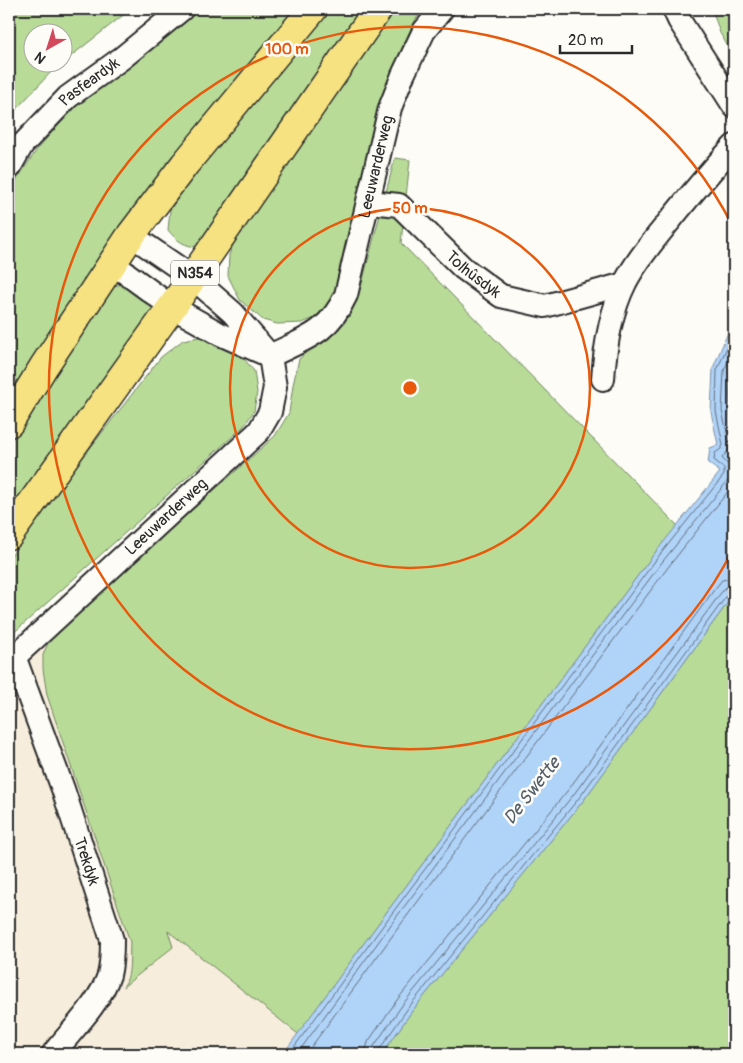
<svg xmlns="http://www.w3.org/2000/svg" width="743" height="1063" viewBox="0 0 743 1063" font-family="Pangolin,sans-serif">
  <rect width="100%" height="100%" fill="#fdfcf7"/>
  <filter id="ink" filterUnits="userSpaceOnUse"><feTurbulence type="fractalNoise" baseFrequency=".02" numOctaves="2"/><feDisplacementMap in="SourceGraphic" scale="10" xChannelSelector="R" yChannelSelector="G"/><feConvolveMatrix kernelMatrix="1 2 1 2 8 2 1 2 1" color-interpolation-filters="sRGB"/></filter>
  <g filter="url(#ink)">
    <!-- built -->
    <path fill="#f7eddc" d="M 69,615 L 326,1022 L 301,1054 L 9,1054 L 9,668 Z"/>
    <!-- green -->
    <path fill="#b8dc97" stroke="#728461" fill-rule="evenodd" d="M 9,9 L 131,9 L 52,71 L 9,117 ZM 62,32 L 62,62 L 32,62 L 32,32 Z
      M 199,9 L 299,9 L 9,408 L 9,191 L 38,148 L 76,106 L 186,22 Z
      M 327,9 L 368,9 L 200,247 C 185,247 177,241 168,230 L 170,210 L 189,181 Z
      M 391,9 L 422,9 L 413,24 L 394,65 L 376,115 L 341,286 L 328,306 L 317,317 L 302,323 L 277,324 L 263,320 L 240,300 L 228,276 L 229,255 L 238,232 Z
      M 712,9 L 734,9 L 734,57 L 720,33 Z
      M 395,158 L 410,160 L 401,243 L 678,526 L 654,554 L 386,913 L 298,1034 L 168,931 L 173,947 L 123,987 C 132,976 129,955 130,942 L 47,695 L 43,669 L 43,655 L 51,636 L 275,436 L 289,413 L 293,385 L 299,359 L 311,348 L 331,336 L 349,317 L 361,287 Z
      M 121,284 L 130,287 L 161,309 L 9,522 L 9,442 L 85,319 L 110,288 Z
      M 204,336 L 240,354 L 254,371 L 257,392 L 254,411 L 243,427 L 9,637 L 9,559 L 45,506 L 161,357 L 183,340 Z
      M 729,601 L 734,606 L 734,1054 L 382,1054 L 412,1011 L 583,801 Z"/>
    <!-- water -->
    <path fill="#b0d3f8" stroke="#7b90a6" d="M 734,318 L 734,594 L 583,801 L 412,1011 L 382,1054 L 283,1054 L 386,913 L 654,554 L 720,472 L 708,463 L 710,448 L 718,445 L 711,412 L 713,368 Z"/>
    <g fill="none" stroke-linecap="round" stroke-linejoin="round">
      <!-- shore -->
      <path stroke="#606e7d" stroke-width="1" d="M 734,365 C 726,384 730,410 734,430
        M 289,1054 L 390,916 L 658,557 L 724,475 L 724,468 L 714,460 L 715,453 L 721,449 L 723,445 L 716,411 L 717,370 L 734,331
        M 297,1054 L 395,919 L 663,561 L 730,478 L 730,467 L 722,458 L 728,451 L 730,445 L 722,411 L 724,371 L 734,346
        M 306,1054 L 401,924 L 669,566 L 734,484
        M 365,1054 L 368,1042 L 397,1000 L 568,790 L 714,590 L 722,580 L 734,578
        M 372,1054 L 374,1046 L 403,1004 L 574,794 L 720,594 L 726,587 L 734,585
        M 378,1054 L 379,1050 L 408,1008 L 579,798 L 725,598 L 730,592 L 734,591"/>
      <defs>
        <g id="minor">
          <path d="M 674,9 L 679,20 L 734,106"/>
          <path id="s1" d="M 9,168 L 22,145 L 68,97 L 122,58 L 182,9"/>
          <path id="s2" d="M 369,202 L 399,205 L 463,268 L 501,296 L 545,306 L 624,284"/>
          <path id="s3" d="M 112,263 L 172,307 L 220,334 L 270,356 C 306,338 328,334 346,295 L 390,108 L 403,75 L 424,31 L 442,9"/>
          <path d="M 603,379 C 605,347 610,313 625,283 C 636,261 652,243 667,224 C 689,197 710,171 734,146"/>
          <path id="s4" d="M 14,656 L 63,789 L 112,940 C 112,952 112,963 109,975 C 100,1003 71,1031 53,1054"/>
          <path id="s5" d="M 9,662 L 259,431 L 270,412 L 275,387 L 270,356 L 233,313 L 192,277 L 131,235"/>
        </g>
        <path id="major" d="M 9,423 L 44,366 L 131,235 L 185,164 L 313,9
          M 9,535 L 172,307 L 378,9"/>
      </defs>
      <!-- minor casing -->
      <use href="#minor" stroke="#2b2b2b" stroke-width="26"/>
      <!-- major casing -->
      <use href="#major" stroke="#2b2b2b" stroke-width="31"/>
      <!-- minor -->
      <use href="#minor" stroke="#fdfcf7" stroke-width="22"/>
      <!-- major -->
      <use href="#major" stroke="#f6e281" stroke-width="28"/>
    </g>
  </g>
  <!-- distance rings -->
  <g fill="none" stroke="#e8590c" stroke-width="2.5">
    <circle cx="410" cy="388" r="180"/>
    <path d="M733 549A361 361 0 1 1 733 227"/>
  </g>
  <g text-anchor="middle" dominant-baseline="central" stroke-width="5" stroke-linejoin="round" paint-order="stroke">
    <!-- shield labels -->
    <rect fill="#fdfcf7" stroke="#6a6a68" stroke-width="1" x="171" y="260.5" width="48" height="25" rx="4"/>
    <g font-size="15" font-weight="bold" fill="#2b2b2b">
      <text x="195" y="273">N354</text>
    </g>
    <!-- street labels -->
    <g font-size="16" fill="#2b2b2b" stroke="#fdfcf7">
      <text stroke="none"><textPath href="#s1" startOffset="119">Pasfeardyk</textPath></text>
      <text stroke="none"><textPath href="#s3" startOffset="416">Leeuwarderweg</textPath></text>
      <text stroke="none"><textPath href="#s2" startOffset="132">Tolhûsdyk</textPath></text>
      <text stroke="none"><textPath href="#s5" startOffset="214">Leeuwarderweg</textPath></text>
      <text stroke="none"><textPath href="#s4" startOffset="218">Trekdyk</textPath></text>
    </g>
    <!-- water labels -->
    <g font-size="18" font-style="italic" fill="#535d68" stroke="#fdfcf7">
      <text transform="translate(532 791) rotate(-52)">De Swette</text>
    </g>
  </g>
  <circle cx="410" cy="388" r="8" fill="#e8590c" stroke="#fdfcf7" stroke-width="2.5"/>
  <g font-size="15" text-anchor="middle" font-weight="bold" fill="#e8590c" stroke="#fdfcf7" stroke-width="5" stroke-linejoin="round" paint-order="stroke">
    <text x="287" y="54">100 m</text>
    <text x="410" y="213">50 m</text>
  </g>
  <!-- margin -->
  <rect width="743" height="1063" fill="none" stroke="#fdfcf7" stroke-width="30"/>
  <rect x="15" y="15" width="713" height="1033" fill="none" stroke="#2b2b2b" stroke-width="2" filter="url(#ink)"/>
  <!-- north arrow -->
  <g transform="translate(48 48) rotate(219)"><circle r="24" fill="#fdfcf7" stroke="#a9a8a5"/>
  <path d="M0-4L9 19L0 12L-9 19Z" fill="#d1495b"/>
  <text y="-8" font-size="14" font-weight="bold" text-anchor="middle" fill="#2b2b2b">N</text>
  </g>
  <!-- scale -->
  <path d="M560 45v8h72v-8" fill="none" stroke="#2b2b2b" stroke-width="2.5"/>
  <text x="568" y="45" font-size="15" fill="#2b2b2b" stroke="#fdfcf7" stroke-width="4" paint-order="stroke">20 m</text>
</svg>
